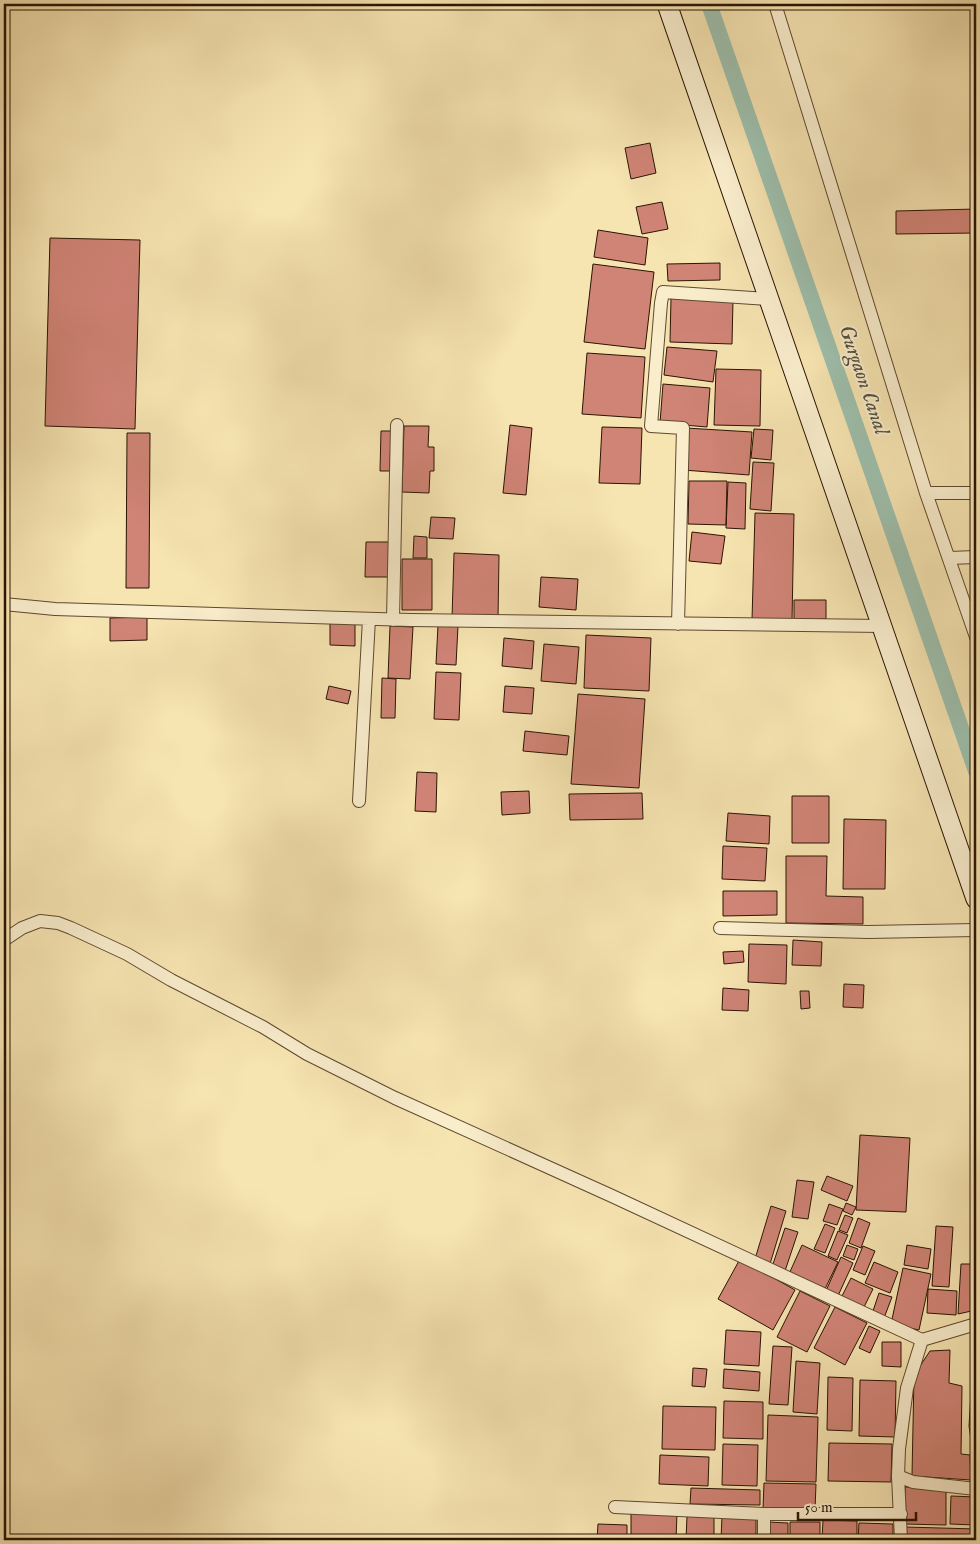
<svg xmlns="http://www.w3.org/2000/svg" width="980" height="1544" viewBox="0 0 980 1544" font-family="'IM FELL English',serif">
  <rect width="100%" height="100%" fill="#f6e4b1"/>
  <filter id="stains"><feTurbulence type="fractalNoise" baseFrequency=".004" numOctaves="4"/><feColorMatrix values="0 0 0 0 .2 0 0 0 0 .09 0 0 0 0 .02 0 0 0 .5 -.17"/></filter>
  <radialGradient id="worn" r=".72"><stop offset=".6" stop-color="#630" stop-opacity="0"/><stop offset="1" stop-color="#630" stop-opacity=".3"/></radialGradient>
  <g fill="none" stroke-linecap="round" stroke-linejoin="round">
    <!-- canal -->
    <path stroke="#9dbfac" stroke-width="16" d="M 709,4 L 976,771"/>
  </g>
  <!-- building -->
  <path fill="#d08476" stroke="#2b1403" d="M 650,143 L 656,173 L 631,179 L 625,148 Z
    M 662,202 L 668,229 L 642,234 L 636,207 Z
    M 976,209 L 976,233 L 896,234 L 896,211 Z
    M 598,230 L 648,238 L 645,265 L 594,257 Z
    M 50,238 L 140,240 L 135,429 L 45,426 Z
    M 720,263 L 720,280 L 668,281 L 667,264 Z
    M 593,264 L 654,272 L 645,349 L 584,342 Z
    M 671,298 L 733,300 L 732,344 L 670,342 Z
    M 667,347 L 717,351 L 713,382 L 664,375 Z
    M 587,353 L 645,357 L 641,418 L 582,414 Z
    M 716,369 L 761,370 L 760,426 L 714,425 Z
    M 663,384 L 710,388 L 707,427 L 660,423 Z
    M 510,425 L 532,428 L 526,495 L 503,493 Z
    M 404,426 L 429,426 L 428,447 L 434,447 L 434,471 L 430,471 L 429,493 L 402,492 Z
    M 602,427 L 642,428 L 640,484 L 599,483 Z
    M 686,428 L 752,432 L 749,475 L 683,470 Z
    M 754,429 L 773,430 L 771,460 L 751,458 Z
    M 381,431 L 391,431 L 390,471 L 380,471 Z
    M 127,433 L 150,433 L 149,588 L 126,588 Z
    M 753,462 L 774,463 L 771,511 L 750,509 Z
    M 689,481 L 727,481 L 726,525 L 688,524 Z
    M 728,482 L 746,483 L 745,529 L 726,528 Z
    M 755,513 L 794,514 L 792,621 L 752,620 Z
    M 431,517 L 455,518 L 453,539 L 429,538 Z
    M 692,532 L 725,536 L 721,564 L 689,561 Z
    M 414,536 L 427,537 L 427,558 L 413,558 Z
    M 366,542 L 389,542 L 389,577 L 365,577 Z
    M 454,553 L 499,555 L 498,619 L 452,618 Z
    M 402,559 L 432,559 L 432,610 L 402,610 Z
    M 541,577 L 578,579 L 576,610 L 539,607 Z
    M 794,600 L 826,600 L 826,619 L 794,620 Z
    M 147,617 L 147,640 L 110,641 L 110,618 Z
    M 330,623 L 355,624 L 355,646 L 330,645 Z
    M 438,625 L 458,626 L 456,665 L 436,664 Z
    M 390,626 L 413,627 L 410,679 L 388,678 Z
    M 586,635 L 651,638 L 649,691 L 584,688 Z
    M 504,638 L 534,641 L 532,669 L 502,666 Z
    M 544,644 L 579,647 L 576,684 L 541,681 Z
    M 436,672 L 461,673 L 459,720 L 434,719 Z
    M 382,678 L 396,679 L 395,718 L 381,718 Z
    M 329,686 L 351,691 L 348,704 L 326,699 Z
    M 505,686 L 534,688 L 532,714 L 503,712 Z
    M 578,694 L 645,699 L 639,788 L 571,784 Z
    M 525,731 L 569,736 L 567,755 L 523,751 Z
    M 417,772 L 437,773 L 436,812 L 415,811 Z
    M 529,791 L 530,813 L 502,815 L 501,792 Z
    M 642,793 L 643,819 L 570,820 L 569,794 Z
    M 792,796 L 829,796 L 829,843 L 792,843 Z
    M 728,813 L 770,816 L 769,844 L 726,841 Z
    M 844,819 L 886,820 L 885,889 L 843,889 Z
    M 723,846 L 767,848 L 765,881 L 722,879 Z
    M 786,856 L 827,856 L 826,896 L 863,897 L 863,924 L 786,923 Z
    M 723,891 L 777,891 L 777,915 L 723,916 Z
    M 793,940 L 822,942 L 821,966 L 792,965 Z
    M 749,944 L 787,945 L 786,984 L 748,982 Z
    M 743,951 L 744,962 L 724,964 L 723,952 Z
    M 844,984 L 864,985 L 863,1008 L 843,1007 Z
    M 723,988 L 749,990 L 748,1011 L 722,1010 Z
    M 800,991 L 809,991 L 810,1008 L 801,1009 Z
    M 860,1135 L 910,1138 L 906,1212 L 856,1210 Z
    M 827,1176 L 853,1186 L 847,1201 L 821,1190 Z
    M 797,1180 L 814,1182 L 808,1219 L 792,1217 Z
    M 846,1203 L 856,1207 L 852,1215 L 843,1211 Z
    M 829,1204 L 843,1209 L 837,1225 L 823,1221 Z
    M 771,1206 L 786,1211 L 770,1264 L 755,1259 Z
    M 845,1215 L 853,1218 L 847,1233 L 839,1230 Z
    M 858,1218 L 870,1223 L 861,1248 L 849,1243 Z
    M 825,1224 L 835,1228 L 825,1253 L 814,1249 Z
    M 936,1226 L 953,1227 L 949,1287 L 932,1286 Z
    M 785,1228 L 798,1232 L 785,1271 L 772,1267 Z
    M 838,1231 L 848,1235 L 837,1260 L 828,1256 Z
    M 802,1245 L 838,1262 L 824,1291 L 789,1274 Z
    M 847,1245 L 858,1249 L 854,1260 L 843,1256 Z
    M 907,1245 L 931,1249 L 928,1269 L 904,1265 Z
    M 863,1246 L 875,1251 L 865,1275 L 853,1270 Z
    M 841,1257 L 853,1263 L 837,1298 L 825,1293 Z
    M 740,1259 L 795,1290 L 773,1330 L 718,1299 Z
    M 874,1262 L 898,1272 L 890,1293 L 865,1283 Z
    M 961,1264 L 976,1264 L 976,1310 L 958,1314 Z
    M 903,1268 L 931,1274 L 919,1330 L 891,1324 Z
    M 851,1278 L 873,1289 L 862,1311 L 840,1300 Z
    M 928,1289 L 957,1291 L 956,1315 L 927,1313 Z
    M 800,1291 L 830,1306 L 807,1352 L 777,1337 Z
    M 879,1293 L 892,1297 L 884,1318 L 872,1314 Z
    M 835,1307 L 867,1323 L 845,1365 L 814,1348 Z
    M 869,1326 L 880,1331 L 870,1353 L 859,1348 Z
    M 726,1330 L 761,1332 L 759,1366 L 724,1364 Z
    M 882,1342 L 901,1342 L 901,1367 L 882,1366 Z
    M 773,1346 L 792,1347 L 788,1405 L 769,1404 Z
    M 950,1350 L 949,1383 L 962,1386 L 961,1454 L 970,1455 L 971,1480 L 912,1476 L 914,1375 L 930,1351 Z
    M 796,1361 L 820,1363 L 817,1414 L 793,1412 Z
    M 973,1361 L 976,1361 L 976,1472 L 969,1426 Z
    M 693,1368 L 707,1369 L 705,1387 L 692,1386 Z
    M 724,1369 L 760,1372 L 759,1391 L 723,1388 Z
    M 828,1377 L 853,1378 L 852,1431 L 827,1430 Z
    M 860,1380 L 896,1381 L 895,1437 L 859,1436 Z
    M 724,1401 L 763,1402 L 763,1439 L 723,1438 Z
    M 663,1406 L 716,1407 L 715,1450 L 662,1449 Z
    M 768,1415 L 818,1417 L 816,1482 L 766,1481 Z
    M 829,1443 L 892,1444 L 891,1482 L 828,1481 Z
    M 723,1444 L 758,1445 L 757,1486 L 722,1485 Z
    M 660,1455 L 709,1457 L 708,1486 L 659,1484 Z
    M 764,1483 L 816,1484 L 815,1510 L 763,1509 Z
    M 905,1487 L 946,1488 L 946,1525 L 904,1524 Z
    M 691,1488 L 760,1490 L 760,1505 L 690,1504 Z
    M 951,1496 L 976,1497 L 976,1525 L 950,1524 Z
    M 631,1512 L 677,1513 L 676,1540 L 631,1540 Z
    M 687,1516 L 714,1517 L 714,1540 L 686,1540 Z
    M 722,1516 L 756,1517 L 756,1540 L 721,1540 Z
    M 823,1520 L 857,1521 L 857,1540 L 822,1540 Z
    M 768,1522 L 788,1523 L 788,1540 L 767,1540 Z
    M 790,1522 L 820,1522 L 820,1540 L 790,1540 Z
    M 859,1523 L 893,1524 L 893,1540 L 858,1540 Z
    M 598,1524 L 627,1525 L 627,1540 L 597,1540 Z
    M 905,1527 L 976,1529 L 976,1540 L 904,1540 Z"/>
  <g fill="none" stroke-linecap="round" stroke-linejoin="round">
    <defs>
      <path id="street" d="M 775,4 L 926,493 L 976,637
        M 926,493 L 976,493
        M 949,558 L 976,557
        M 4,604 L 55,609 L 410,620 L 883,626
        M 393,620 L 397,425
        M 678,624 L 683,428 L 651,426 L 661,303 L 663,292 L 769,299
        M 359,801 L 369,619
        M 720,928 L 868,932 L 976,930
        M 4,940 L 22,928 L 40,921 L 58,923 L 71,928 L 127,954 L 171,980 L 263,1027 L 307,1054 L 395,1098 L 612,1196 L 922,1340 L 976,1324
        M 922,1340 L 907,1388 L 899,1449 L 898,1476 L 913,1482 L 976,1489
        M 898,1476 L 901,1540
        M 615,1507 L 764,1514 L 901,1514
        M 764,1540 L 764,1514"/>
      <path id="secondary" d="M 667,4 L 976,899"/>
    </defs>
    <!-- street casing -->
    <use href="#street" stroke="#5e482e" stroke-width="14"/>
    <!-- secondary casing -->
    <use href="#secondary" stroke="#2b1403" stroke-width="21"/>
    <!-- street -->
    <use href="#street" stroke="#f9edcc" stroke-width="12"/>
    <!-- secondary -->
    <use href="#secondary" stroke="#f9edcc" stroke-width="19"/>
  </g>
  <g text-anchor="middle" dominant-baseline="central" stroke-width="4" stroke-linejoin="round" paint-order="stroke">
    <!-- water labels -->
    <g font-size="21" font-style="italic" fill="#53503e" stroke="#f9edcc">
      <text transform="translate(863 380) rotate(71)">Gurgaon Canal</text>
    </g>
  </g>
  <!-- margin -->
  <rect width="980" height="1544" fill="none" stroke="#f6e4b1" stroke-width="20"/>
  <rect x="5" y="5" width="970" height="1534" fill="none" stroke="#2b1403" stroke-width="2.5"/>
  <rect x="10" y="10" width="960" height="1524" fill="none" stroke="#2b1403"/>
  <!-- scale -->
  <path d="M798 1512v8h118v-8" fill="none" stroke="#2b1403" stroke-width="2.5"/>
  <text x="805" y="1512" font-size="15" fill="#2b1403" stroke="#f9edcc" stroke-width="4" paint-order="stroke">50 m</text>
  <rect width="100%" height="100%" filter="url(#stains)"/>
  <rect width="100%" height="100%" fill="url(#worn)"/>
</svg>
